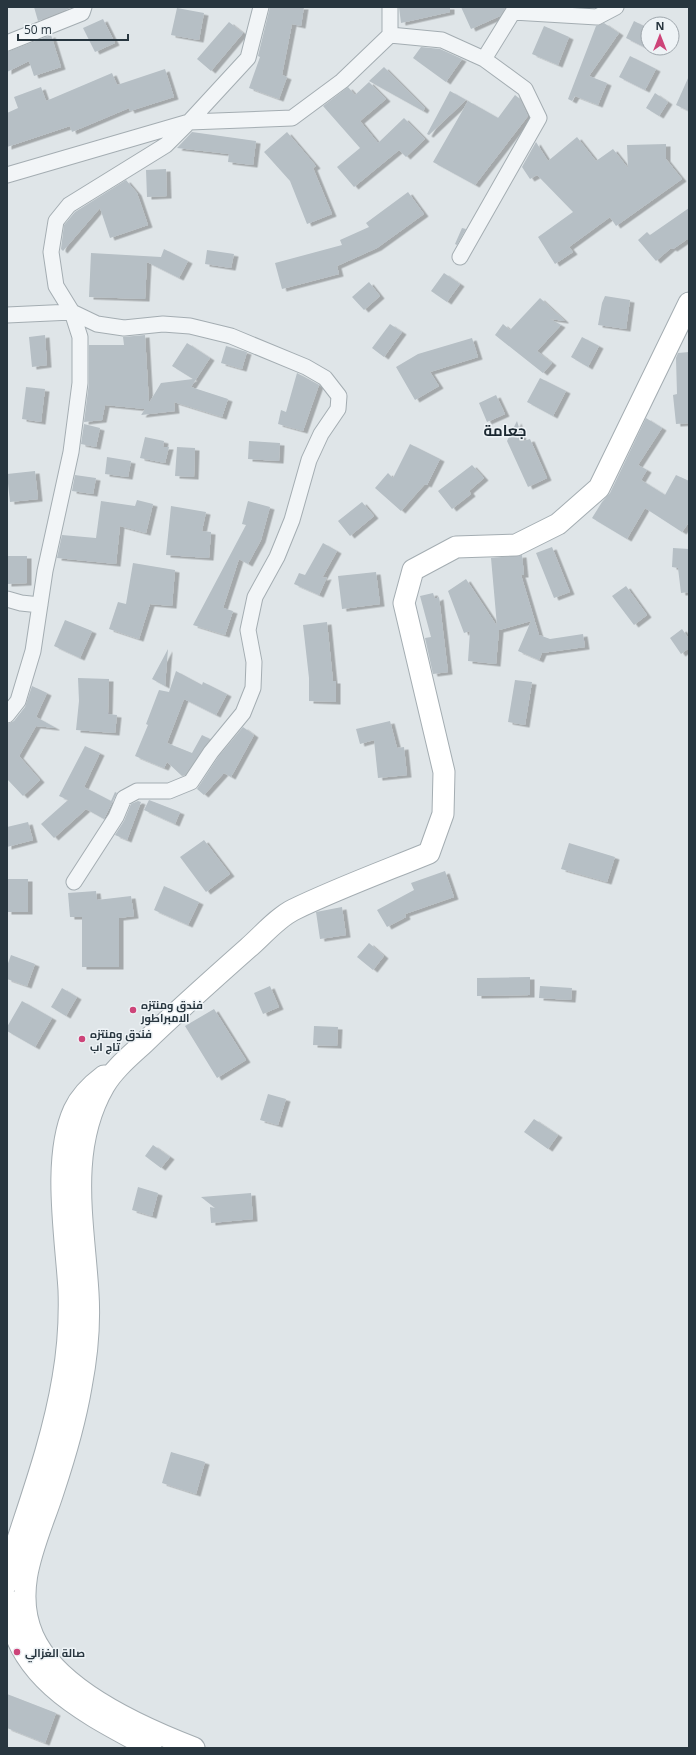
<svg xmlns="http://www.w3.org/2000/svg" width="696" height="1755" viewBox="0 0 696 1755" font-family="'Open Sans',Cairo,sans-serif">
  <defs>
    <filter id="shadow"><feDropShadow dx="4.5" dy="2.5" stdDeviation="0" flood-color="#0004"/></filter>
  </defs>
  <rect width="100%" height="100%" fill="#dfe5e8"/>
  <!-- building -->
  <path fill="#b6bfc5" filter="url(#shadow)" d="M 34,7 L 73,7 L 38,21 Z
    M 270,7 L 304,7 L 301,26 L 292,24 L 282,75 L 287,77 L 279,99 L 249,88 L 260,57 L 258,56 Z
    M 399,7 L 450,7 L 450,12 L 401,23 Z
    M 461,7 L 506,7 L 500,16 L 471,29 Z
    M 177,8 L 204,13 L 199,40 L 171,35 Z
    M 103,19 L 115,43 L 95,52 L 83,28 Z
    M 634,21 L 648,28 L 648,37 L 644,47 L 626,38 Z
    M 229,22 L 243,33 L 211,71 L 197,59 Z
    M 604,23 L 619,33 L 589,76 L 607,83 L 598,105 L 575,96 L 572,101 L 568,99 L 596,26 Z
    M 544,26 L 569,37 L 558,65 L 532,54 Z
    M 51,35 L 61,67 L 34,76 L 29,61 L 7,72 L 7,52 Z
    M 421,47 L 440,49 L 462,59 L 446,82 L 413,58 Z
    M 630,56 L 656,69 L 645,90 L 619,77 Z
    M 384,67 L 425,108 L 423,111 L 369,81 Z
    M 165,69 L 174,97 L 130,111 L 129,108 L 72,132 L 70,126 L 7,147 L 7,113 L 18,108 L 14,97 L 41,87 L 46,101 L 112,73 L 117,85 Z
    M 689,76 L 689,111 L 676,105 Z
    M 369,82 L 386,99 L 360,121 L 378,143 L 404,118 L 425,139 L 406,157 L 399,150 L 354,187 L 337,167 L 360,148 L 323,106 L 348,87 L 355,95 Z
    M 450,91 L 466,100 L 429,135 L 427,134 Z
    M 655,93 L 668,102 L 659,116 L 646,108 Z
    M 515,95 L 520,99 L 528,116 L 475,185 L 433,162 L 468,101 L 498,118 Z
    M 192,132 L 256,141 L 253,165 L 228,162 L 229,154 L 177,148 Z
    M 287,132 L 316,166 L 313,168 L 332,214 L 307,224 L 290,181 L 264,152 Z
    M 577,137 L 596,161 L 613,149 L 628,168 L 627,145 L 666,144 L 666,159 L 682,179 L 616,226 L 610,217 L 569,247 L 573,252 L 555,264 L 538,237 L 573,212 L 537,175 L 530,179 L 522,167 L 536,142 L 548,161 Z
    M 166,169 L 167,196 L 147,197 L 146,170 Z
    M 126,180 L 137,193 L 148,225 L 110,238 L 100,208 L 63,251 L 61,249 L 64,225 L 75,212 Z
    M 408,192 L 424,214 L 377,248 L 337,266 L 339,274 L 282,289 L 275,263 L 342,245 L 340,240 L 369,227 L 366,223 Z
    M 689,208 L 689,238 L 673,249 L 671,248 L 656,261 L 638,240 L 647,232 L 650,235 Z
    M 462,228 L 466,229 L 457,245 L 455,244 Z
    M 164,249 L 188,261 L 179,278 L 147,262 L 145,299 L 89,297 L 91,253 L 161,257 Z
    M 207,250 L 234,254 L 231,268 L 205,264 Z
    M 444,273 L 460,284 L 447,302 L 431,291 Z
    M 369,282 L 380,296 L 364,310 L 352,297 Z
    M 605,296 L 630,300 L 626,329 L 598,325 L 602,303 Z
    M 540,298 L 565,321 L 550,319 L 561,325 L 537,351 L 552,363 L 543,373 L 495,335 L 503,324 L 510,330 Z
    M 390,324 L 402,332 L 384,357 L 372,348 Z
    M 45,335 L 47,365 L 32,367 L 29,337 Z
    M 145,335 L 149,403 L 161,383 L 193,379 L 172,366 L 187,343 L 210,358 L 191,387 L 228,399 L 222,417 L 174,402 L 175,411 L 141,415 L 145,409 L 105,405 L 102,420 L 84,422 L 89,383 L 89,345 L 124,345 L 123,337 Z
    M 582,337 L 599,346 L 588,367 L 571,357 Z
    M 472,338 L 478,357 L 430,372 L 439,386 L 415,400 L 396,367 L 418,354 Z
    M 226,346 L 247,352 L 242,369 L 221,363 Z
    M 689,352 L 689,423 L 676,424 L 673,395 L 677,394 L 676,358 L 678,353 Z
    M 297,373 L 319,385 L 303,431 L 278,424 L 281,410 L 286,412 Z
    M 540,378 L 566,391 L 553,416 L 527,402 Z
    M 26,387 L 45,389 L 41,422 L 22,419 Z
    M 496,395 L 505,414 L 487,422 L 479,403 Z
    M 646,418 L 662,428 L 638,465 L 647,470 L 641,480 L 665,495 L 676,475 L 689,481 L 689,522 L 682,532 L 645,508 L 627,539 L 592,518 L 602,502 L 610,493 Z
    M 517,421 L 523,441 L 530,439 L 547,478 L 528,487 L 507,441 Z
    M 84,424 L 100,428 L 96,447 L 81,444 Z
    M 145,437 L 164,441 L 163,447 L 169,447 L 165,463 L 140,458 Z
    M 249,441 L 280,443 L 279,461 L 248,459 Z
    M 410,444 L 440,459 L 427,485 L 425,484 L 401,511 L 375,488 L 388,473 L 393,478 Z
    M 177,447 L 195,448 L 194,477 L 175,476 Z
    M 107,457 L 131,461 L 128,477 L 105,474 Z
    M 472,465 L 484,478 L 469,491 L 471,494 L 452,509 L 438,491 Z
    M 35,471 L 38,499 L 10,502 L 7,474 Z
    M 75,475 L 96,478 L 93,494 L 72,491 Z
    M 137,500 L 153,504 L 146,533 L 120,526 L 116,564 L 57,558 L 62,535 L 96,538 L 101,501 L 135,506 Z
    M 248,501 L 270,507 L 261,540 L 248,564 L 239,559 L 223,608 L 233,611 L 225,635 L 193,625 L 246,525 L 242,524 Z
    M 362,502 L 374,516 L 350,536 L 338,521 Z
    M 171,506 L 206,512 L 202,531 L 211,532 L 209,558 L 166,555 Z
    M 323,543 L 337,551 L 322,578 L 327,577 L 319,595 L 294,584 L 299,573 L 305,575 Z
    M 552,547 L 570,592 L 554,598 L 536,553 Z
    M 673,548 L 689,549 L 689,592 L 681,593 L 678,568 L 672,567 Z
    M 522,555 L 524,575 L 521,575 L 539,635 L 550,639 L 583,634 L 585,647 L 542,653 L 539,660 L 518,651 L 531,621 L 499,630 L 496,664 L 468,661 L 470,631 L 464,633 L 448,591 L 466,579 L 497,626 L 491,558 Z
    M 7,556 L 27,556 L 27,583 L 7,584 Z
    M 133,563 L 175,570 L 172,606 L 150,604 L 139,639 L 109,629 L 118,602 L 126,604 Z
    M 376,572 L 380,604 L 342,609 L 338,576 Z
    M 626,586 L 647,615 L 634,625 L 612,596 Z
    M 433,593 L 435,599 L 439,597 L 448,672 L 433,674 L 425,638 L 431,637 L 420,596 Z
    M 65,620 L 92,631 L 80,658 L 54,646 Z
    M 327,622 L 333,681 L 336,681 L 336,702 L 309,701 L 309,678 L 303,625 Z
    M 682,629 L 689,639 L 689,648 L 681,654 L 670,638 Z
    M 168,649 L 165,686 L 152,679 Z
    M 176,671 L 202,685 L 203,682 L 227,694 L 216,715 L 184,699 L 167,743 L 192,753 L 202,735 L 210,739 L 185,775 L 182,776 L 167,762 L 164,768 L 135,756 L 148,725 L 146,724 L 159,690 L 169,692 Z
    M 78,678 L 109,679 L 108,714 L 117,715 L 115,733 L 76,730 L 79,701 Z
    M 515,680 L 532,682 L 525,725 L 508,722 Z
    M 32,686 L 47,693 L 36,717 L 56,728 L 36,726 L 19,756 L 40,780 L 23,796 L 7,779 L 7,724 L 14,721 L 25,707 Z
    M 390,721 L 397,748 L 404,747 L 407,775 L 378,778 L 374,740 L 360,744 L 356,729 Z
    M 243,727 L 254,735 L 231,777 L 224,773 L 204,795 L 197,789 L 218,757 Z
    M 85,746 L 100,753 L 84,787 L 111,801 L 115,792 L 117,793 L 104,819 L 86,809 L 54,838 L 41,824 L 68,800 L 59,796 Z
    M 149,800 L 180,812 L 175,824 L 144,810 Z
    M 138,801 L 141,802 L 127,840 L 115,835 L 124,821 L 131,804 Z
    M 28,822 L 33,840 L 7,847 L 7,827 Z
    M 204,840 L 230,874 L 206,892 L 180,857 Z
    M 569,843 L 615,857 L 607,882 L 561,869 Z
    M 445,871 L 454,897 L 405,914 L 406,917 L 387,927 L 377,910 L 414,890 L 411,883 Z
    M 7,879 L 28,879 L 28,912 L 7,912 Z
    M 164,886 L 199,902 L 188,925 L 154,910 Z
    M 96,891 L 97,900 L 131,896 L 134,916 L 119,918 L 119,967 L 82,967 L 82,917 L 70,917 L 68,893 Z
    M 342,907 L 346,935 L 320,939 L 316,912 Z
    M 369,943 L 384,956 L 373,970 L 357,957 Z
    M 11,955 L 35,964 L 27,986 L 7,979 L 7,966 Z
    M 530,977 L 530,995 L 477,996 L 477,978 Z
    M 270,986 L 279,1007 L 263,1014 L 254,993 Z
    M 540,986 L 572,988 L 571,1000 L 539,998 Z
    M 62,988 L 77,997 L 66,1016 L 51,1007 Z
    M 22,1001 L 52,1018 L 35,1047 L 7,1031 L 7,1027 Z
    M 214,1009 L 246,1060 L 217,1078 L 185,1026 Z
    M 314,1026 L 338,1027 L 337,1046 L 313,1045 Z
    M 268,1094 L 286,1099 L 278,1125 L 260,1120 Z
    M 534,1119 L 558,1135 L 548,1149 L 524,1132 Z
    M 153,1145 L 170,1157 L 161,1168 L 145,1156 Z
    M 138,1187 L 158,1193 L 152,1216 L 132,1210 Z
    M 251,1193 L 253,1219 L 211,1223 L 210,1207 L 215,1208 L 201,1197 Z
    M 171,1452 L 205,1462 L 196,1494 L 162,1483 Z
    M 7,1694 L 56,1713 L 45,1743 L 7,1728 Z"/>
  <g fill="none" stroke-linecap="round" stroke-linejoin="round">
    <defs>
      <path id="street" d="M 390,35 L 442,40 L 484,59 L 525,89 L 539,118 L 460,257
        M 7,43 L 82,13 L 84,7
        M 484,59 L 513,12 L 597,17 L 616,7
        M 7,175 L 189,122 L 248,58 L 261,7
        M 7,315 L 72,312 L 97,324 L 124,328 L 163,324 L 190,326 L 231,336 L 306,367 L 325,378 L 339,396 L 338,409 L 321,434 L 309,460 L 292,520 L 277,557 L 255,597 L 248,630 L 254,662 L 253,688 L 243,713 L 211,752 L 191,782 L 169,791 L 137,791 L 124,798 L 116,817 L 74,882
        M 7,599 L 21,603 L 40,605
        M 7,715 L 18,701 L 33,651 L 45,571 L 71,452 L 80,383 L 80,337 L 72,312 L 56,286 L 51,252 L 56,221 L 69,205 L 166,145 L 189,122 L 292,118 L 342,81 L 390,35 L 390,7"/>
      <path id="secondary" d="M 7,1583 L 8,1570 C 28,1506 52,1444 63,1378 C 68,1349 70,1319 69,1290 C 66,1238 52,1158 74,1110 C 81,1095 92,1085 104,1076
        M 7,1599 C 14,1680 88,1714 151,1748
        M 194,1748 C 142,1728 57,1690 33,1636 C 11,1586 39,1537 54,1489 C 65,1456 75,1422 81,1387 C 87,1356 90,1325 88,1293 C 84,1224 67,1150 104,1086 C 114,1069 130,1056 144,1043 C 178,1010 213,979 248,948 C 262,936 277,918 293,910 C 336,889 385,871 429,853 L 443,814 L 444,772 L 404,603 L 413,570 L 456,547 L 516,545 L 558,524 L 599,488 L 689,303"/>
    </defs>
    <!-- street casing -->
    <use href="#street" stroke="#a4adb2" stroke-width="17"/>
    <!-- secondary casing -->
    <use href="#secondary" stroke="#a4adb2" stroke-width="23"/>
    <!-- street -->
    <use href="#street" stroke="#f2f5f7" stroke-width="15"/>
    <!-- secondary -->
    <use href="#secondary" stroke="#fff" stroke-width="21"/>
  </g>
  <!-- markers -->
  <g fill="#cd4479" stroke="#eef3f6" stroke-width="1.5">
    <circle cx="133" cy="1010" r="4"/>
    <circle cx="82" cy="1039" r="4"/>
    <circle cx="17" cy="1652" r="4"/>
  </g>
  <g text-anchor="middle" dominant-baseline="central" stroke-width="3" stroke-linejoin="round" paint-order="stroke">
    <!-- poi labels -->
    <g font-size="11" font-weight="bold" fill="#28363f" stroke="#eef3f6" text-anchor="start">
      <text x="141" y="1004">فندق ومنتزه<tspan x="141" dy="13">الامبراطور</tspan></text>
      <text x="90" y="1033">فندق ومنتزه<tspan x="90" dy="13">تاج اب</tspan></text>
      <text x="25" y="1652">صالة الغزالي</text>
    </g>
    <!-- district labels -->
    <g font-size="15" font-weight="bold" fill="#1a2730" stroke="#eef3f6">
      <text x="505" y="430">جعامة</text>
    </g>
  </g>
  <!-- border -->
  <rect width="696" height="1755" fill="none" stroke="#28363f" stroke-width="16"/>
  <!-- north arrow -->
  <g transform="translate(660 36)"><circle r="19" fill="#eef3f6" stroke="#9fa7ad"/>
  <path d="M0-3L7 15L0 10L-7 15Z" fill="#cd4479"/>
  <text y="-6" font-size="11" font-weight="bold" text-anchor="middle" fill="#28363f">N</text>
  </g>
  <!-- scale -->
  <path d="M18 34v6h110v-6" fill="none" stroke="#28363f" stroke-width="2"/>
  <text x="24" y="34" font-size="12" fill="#28363f" stroke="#eef3f6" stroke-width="3" paint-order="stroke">50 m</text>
</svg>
